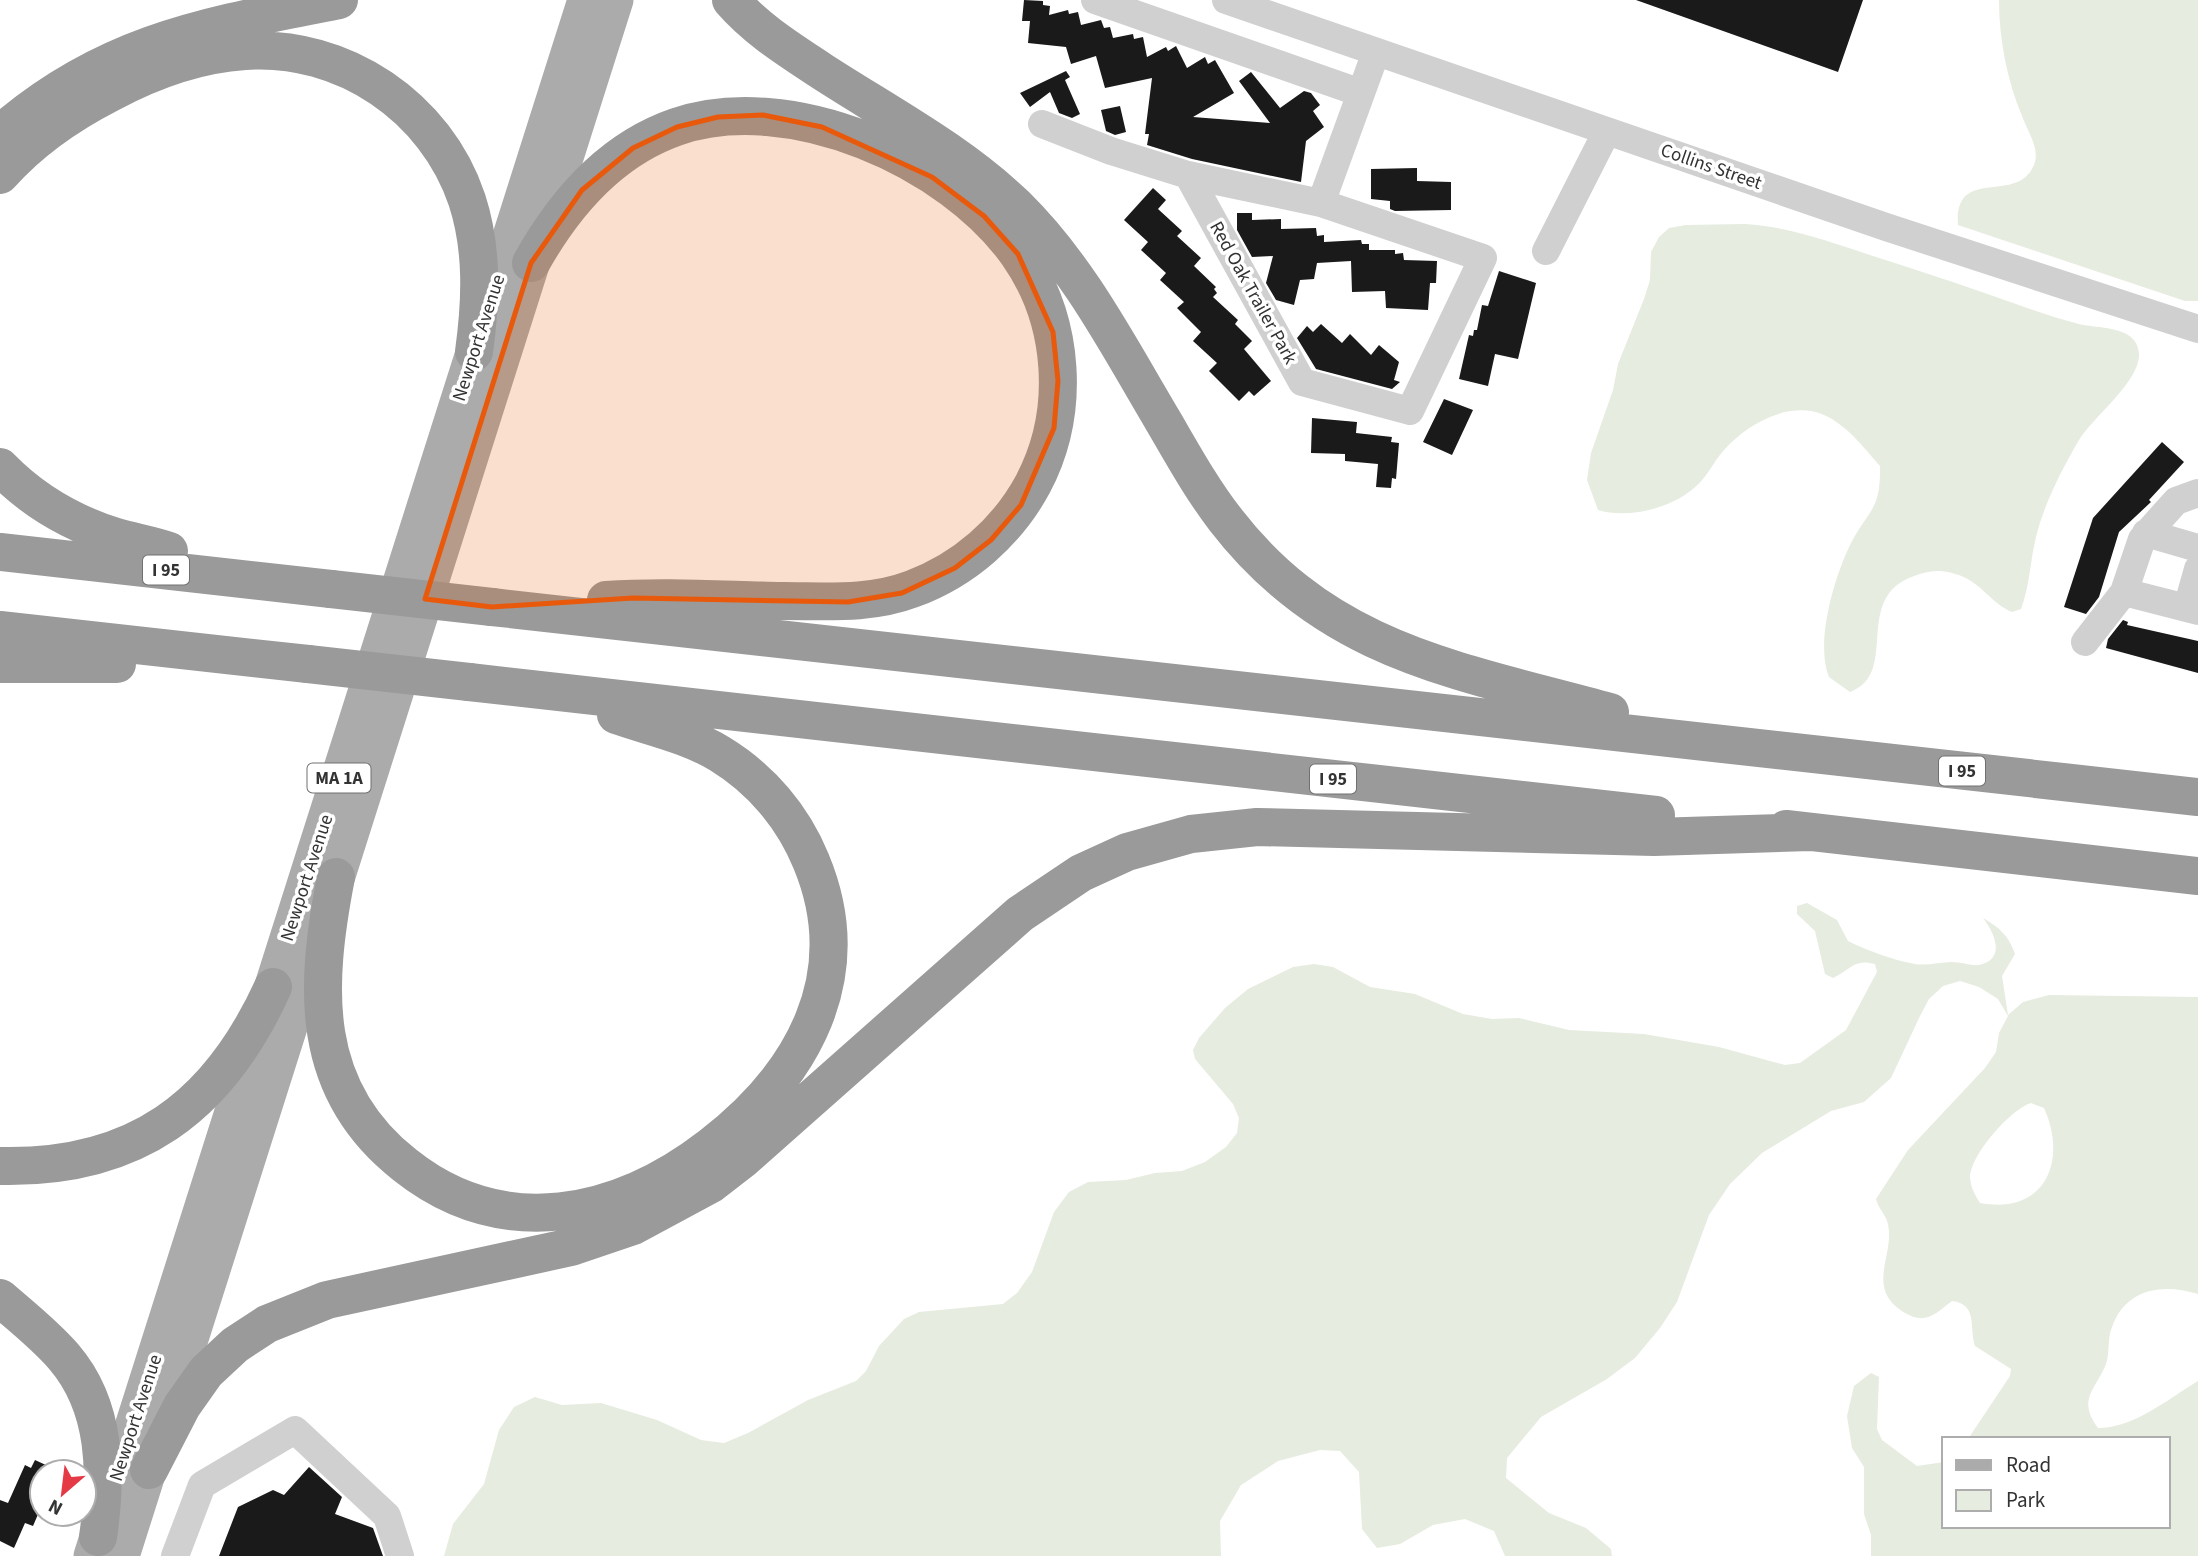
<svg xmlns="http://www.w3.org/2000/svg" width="2198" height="1556" viewBox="0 0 2198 1556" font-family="'Source Sans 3',sans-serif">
  <rect width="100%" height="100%" fill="#fff"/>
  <!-- green -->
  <path fill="#e6ecdf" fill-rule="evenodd" d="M 1999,0 L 2198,0 L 2198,301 L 2185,301 L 1958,225 C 1954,163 2020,208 2035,162 C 2039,147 2027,130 2022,116 C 2007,80 1999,39 1999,0 Z
    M 1745,224 C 1791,227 1830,242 1873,256 C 1927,273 1980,291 2033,310 C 2048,315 2063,320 2079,324 C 2098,329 2139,325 2139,355 C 2139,382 2094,416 2079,440 C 2062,469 2044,504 2036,537 C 2030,561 2030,585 2021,609 L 2012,612 C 1990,603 1980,580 1955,574 C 1940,569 1929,571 1914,576 C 1851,598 1901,673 1850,692 L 1829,677 C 1815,643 1834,578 1850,545 C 1868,509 1881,512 1880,466 C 1864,448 1847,425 1824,415 C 1789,400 1747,424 1724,450 C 1713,462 1707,478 1694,488 C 1670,509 1627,519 1598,510 L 1587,480 L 1591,453 L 1613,390 L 1618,364 L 1644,299 L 1650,280 L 1651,252 L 1659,237 L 1669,228 L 1686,225 Z
    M 1807,903 L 1837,920 L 1848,941 C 1868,951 1893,960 1915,964 C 1928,966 1939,962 1952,962 C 1961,962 1972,966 1979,965 C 2007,959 1994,932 1983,918 C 1999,927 2009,936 2015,954 L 2002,976 L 2008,1015 L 2023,1002 L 2049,995 L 2198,997 L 2198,1294 C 2163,1283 2126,1288 2112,1327 C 2107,1339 2110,1353 2106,1364 C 2095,1391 2077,1399 2098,1428 C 2134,1428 2168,1399 2198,1381 L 2198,1556 L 1871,1556 L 1871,1535 L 1864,1514 L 1864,1467 L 1852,1448 L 1847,1416 L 1854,1386 L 1871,1373 L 1879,1377 L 1877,1429 L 1882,1440 L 1917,1466 L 1944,1462 L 1944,1526 L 2168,1526 L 2168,1439 L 1968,1439 L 2010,1376 L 2011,1369 L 1975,1346 C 1969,1327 1978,1304 1952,1301 C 1935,1314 1926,1325 1905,1313 C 1864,1288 1895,1257 1888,1224 C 1886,1215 1878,1208 1876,1199 L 1908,1150 L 1985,1068 L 1996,1052 L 1999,1033 L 2008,1016 L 1998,999 L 1979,987 L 1960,981 L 1943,986 L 1929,999 L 1920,1016 L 1891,1078 L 1864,1102 L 1831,1111 L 1762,1153 L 1730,1184 L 1709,1215 L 1677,1302 L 1660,1328 L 1635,1358 L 1607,1379 L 1541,1417 L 1507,1458 L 1506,1478 L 1549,1513 L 1586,1528 L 1611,1549 L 1612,1556 L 1505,1556 L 1494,1531 L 1465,1519 L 1433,1525 L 1400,1544 L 1377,1548 L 1362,1529 L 1359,1472 L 1340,1451 L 1320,1450 L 1278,1461 L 1241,1485 L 1220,1521 L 1221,1556 L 444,1556 L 453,1524 L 484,1484 L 499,1430 L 514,1407 L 535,1397 L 562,1405 L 601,1403 L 657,1420 L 701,1440 L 724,1443 L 748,1433 L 808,1400 L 856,1381 L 866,1371 L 879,1346 L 904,1319 L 919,1312 L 1003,1304 L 1017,1293 L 1032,1272 L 1054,1212 L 1069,1192 L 1088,1182 L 1126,1180 L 1155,1173 L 1182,1171 L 1205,1162 L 1226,1147 L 1237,1133 L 1239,1118 L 1233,1104 L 1195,1059 L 1193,1050 L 1199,1038 L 1225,1008 L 1248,989 L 1293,967 L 1314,964 L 1333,967 L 1370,987 L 1415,994 L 1463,1014 L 1492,1019 L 1519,1018 L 1569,1030 L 1644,1034 L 1719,1047 L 1785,1065 L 1800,1063 L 1846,1030 L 1877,972 L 1875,964 C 1854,958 1850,970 1833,978 L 1825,974 L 1815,931 L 1797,914 L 1797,906 ZM 2031,1103 L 2044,1108 C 2068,1161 2045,1215 1980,1203 C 1975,1195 1971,1188 1970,1178 C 1970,1155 2011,1109 2031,1103 Z"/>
  <!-- building -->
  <path fill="#1a1a1a" d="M 1024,0 L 1043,1 L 1043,5 L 1050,6 L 1049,15 L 1068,10 L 1069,14 L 1078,12 L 1081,25 L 1101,20 L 1104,28 L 1110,27 L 1113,38 L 1133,34 L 1134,39 L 1143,37 L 1147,57 L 1166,47 L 1168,51 L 1176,46 L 1187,68 L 1205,57 L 1208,64 L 1215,60 L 1234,93 L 1193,117 L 1270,123 L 1239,81 L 1251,72 L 1280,108 L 1304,91 L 1311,93 L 1320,105 L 1313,111 L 1324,127 L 1306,141 L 1301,182 L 1192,159 L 1147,145 L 1149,134 L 1145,134 L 1152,78 L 1105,88 L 1096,56 L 1071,64 L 1066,47 L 1028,43 L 1030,21 L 1022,21 Z
    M 1636,0 L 1863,0 L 1838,72 Z
    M 1066,71 L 1070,77 L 1065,80 L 1080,114 L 1072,118 L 1059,113 L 1050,92 L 1030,107 L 1020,93 Z
    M 1120,106 L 1126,132 L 1115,135 L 1106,131 L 1101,110 Z
    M 1417,168 L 1417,181 L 1451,182 L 1451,210 L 1395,211 L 1390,209 L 1390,201 L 1371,199 L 1371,169 Z
    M 1153,188 L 1166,200 L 1158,209 L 1182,231 L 1177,236 L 1201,258 L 1194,266 L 1216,287 L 1214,289 L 1217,293 L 1213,297 L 1238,320 L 1235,324 L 1252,341 L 1244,349 L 1271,381 L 1254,396 L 1249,391 L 1239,401 L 1209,371 L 1217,363 L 1193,341 L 1201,332 L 1177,308 L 1184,302 L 1160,280 L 1166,273 L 1141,250 L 1148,242 L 1124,220 Z
    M 1237,213 L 1252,213 L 1252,220 L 1281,219 L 1281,229 L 1316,228 L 1317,236 L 1324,235 L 1324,242 L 1361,240 L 1362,244 L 1369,244 L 1369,250 L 1395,250 L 1395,254 L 1403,253 L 1404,260 L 1437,261 L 1436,283 L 1430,283 L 1428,310 L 1386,308 L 1385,291 L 1352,292 L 1351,261 L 1317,263 L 1314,279 L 1300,280 L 1294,305 L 1276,300 L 1266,283 L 1273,256 L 1252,257 L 1237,230 Z
    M 1499,271 L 1536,283 L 1518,359 L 1495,354 L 1488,386 L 1459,379 L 1469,335 L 1473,336 L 1474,330 L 1477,330 L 1482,305 L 1488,306 Z
    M 1321,324 L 1342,343 L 1350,334 L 1371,355 L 1379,345 L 1399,362 L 1394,380 L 1400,382 L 1392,389 L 1316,369 L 1297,338 L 1307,326 L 1313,332 Z
    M 1444,399 L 1473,410 L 1452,455 L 1423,442 Z
    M 1312,418 L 1357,422 L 1356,433 L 1392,437 L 1391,442 L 1399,443 L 1396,479 L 1392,478 L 1391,488 L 1376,487 L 1378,464 L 1345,461 L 1345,454 L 1311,453 Z
    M 2162,442 L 2184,462 L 2149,500 L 2151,502 L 2119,532 L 2099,597 L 2086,614 L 2064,607 L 2093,518 Z
    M 2123,620 L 2128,622 L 2127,625 L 2198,641 L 2198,673 L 2106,648 L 2108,639 Z
    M 35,1460 L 48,1466 L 46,1472 L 42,1472 L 42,1505 L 33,1526 L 25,1523 L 14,1548 L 0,1541 L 0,1500 L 8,1503 L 25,1465 L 31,1468 Z
    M 309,1467 L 342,1497 L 335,1514 L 373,1528 L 383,1556 L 219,1556 L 238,1507 L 273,1490 L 284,1495 Z"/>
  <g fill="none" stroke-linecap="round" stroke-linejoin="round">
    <!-- minor -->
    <path stroke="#d0d0d0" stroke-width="28" d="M 1095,0 L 1361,93
      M 1226,0 L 1886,227 L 2198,329
      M 1042,124 L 1111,151 L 1188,175
      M 1188,175 L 1321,203 L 1483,258 L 1410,411 L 1302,382 Z
      M 1321,203 L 1376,52
      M 1546,251 L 1607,131
      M 2198,493 L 2176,501 L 2142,539 L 2124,592 L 2198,611
      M 2146,533 L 2198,548
      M 2187,608 L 2198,569
      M 2085,642 L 2124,592
      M 175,1556 L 202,1485 L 295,1430 L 387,1516 L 400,1556"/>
    <!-- major -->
    <path stroke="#ababab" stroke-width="37" d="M 92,1556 L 586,0
      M 121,1556 L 615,0"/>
    <!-- highway -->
    <path stroke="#9a9a9a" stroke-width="38" d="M 731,0 C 757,30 790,50 823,72 C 888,114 960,152 1016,206 C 1078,267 1118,345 1162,419 C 1182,453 1201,488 1225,519 C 1328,653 1458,670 1610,712
      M 0,134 C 105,42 207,26 339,0
      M 0,175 C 30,141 69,114 110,93 C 151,71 198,54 245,51 C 343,44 436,107 467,200 C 483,249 481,301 474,352
      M 531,263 C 564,204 610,150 676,127 C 789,88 951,159 1018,254 C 1065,321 1071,412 1033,484 C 1007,532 964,570 912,589 C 870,605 826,601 783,601 C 724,600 665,596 606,600
      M 0,467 C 33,501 71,523 116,537 C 133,542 152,545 169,551
      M 0,552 L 331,589
      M 492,607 L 2198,797
      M 0,630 L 308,664
      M 0,664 L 117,664
      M 469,682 L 1656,815
      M 1786,829 L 2198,876
      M 336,877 C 315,986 308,1089 405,1165 C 503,1243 619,1217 711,1146 C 803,1075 859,976 811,861 C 793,817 761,779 720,754 C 689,735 651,727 616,715
      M 0,1166 C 135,1169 218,1108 273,987
      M 0,1298 C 22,1317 45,1335 64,1357 C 107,1407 107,1475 98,1537
      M 149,1470 L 182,1406 L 206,1372 L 235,1345 L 267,1324 L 327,1300 L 571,1247 L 633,1226 L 711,1184 L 742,1160 L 1020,914 L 1081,873 L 1127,852 L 1191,834 L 1257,827 L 1654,837 L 1810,832"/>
    <!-- highway-bridge -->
    <path stroke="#9a9a9a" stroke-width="38" d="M 331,589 L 492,607
      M 308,664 L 469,682"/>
  </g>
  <!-- marked area -->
  <path fill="#e8590c" fill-opacity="0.2" stroke="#e8590c" stroke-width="5" stroke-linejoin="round" d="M 763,115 L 822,127 L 932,177 L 984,216 L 1018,254 L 1053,332 L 1058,381 L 1054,428 L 1021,505 L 991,540 L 955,568 L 902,593 L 848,602 L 633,598 L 492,607 L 425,599 L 531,263 L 582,190 L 633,148 L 677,127 L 718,117 Z"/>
  <g text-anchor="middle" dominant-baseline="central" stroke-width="7" stroke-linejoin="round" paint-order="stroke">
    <!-- shield labels -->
    <g fill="#fff" stroke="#707070" stroke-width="2">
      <rect x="143" y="555.5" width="46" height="29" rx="5"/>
      <rect x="1939" y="756.5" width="46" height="29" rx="5"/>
      <rect x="307.5" y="763.5" width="63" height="29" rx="5"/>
      <rect x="1310" y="764.5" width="46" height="29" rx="5"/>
    </g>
    <g font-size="18" font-weight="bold" fill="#333">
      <text x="166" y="570">I 95</text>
      <text x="1962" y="771">I 95</text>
      <text x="339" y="778">MA 1A</text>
      <text x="1333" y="779">I 95</text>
    </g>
    <!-- street labels -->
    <g font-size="19" fill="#333" stroke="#fff">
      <text transform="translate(1711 167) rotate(19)">Collins Street</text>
      <text transform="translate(1253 293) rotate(61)">Red Oak Trailer Park</text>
      <text transform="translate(479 338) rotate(-72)">Newport Avenue</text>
      <text transform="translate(307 878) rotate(-72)">Newport Avenue</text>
      <text transform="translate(136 1418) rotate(-72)">Newport Avenue</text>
    </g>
  </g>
  <!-- legend -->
  <rect x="1942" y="1437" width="228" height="91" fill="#ffffff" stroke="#adadad" stroke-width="2"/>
  <rect x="1956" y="1460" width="35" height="10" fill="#ababab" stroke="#adadad" stroke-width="2"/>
  <text x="2006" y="1472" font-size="21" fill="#333333">Road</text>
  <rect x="1956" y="1490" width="35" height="21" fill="#e6ecdf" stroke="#adadad" stroke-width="2"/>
  <text x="2006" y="1507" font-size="21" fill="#333333">Park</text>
  <!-- north arrow -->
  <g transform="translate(63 1493) rotate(208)"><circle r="33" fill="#ffffff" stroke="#adadad" stroke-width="2"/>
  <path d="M0-5L12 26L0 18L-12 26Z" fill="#e63946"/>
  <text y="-10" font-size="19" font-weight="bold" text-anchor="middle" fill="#333333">N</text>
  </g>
</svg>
